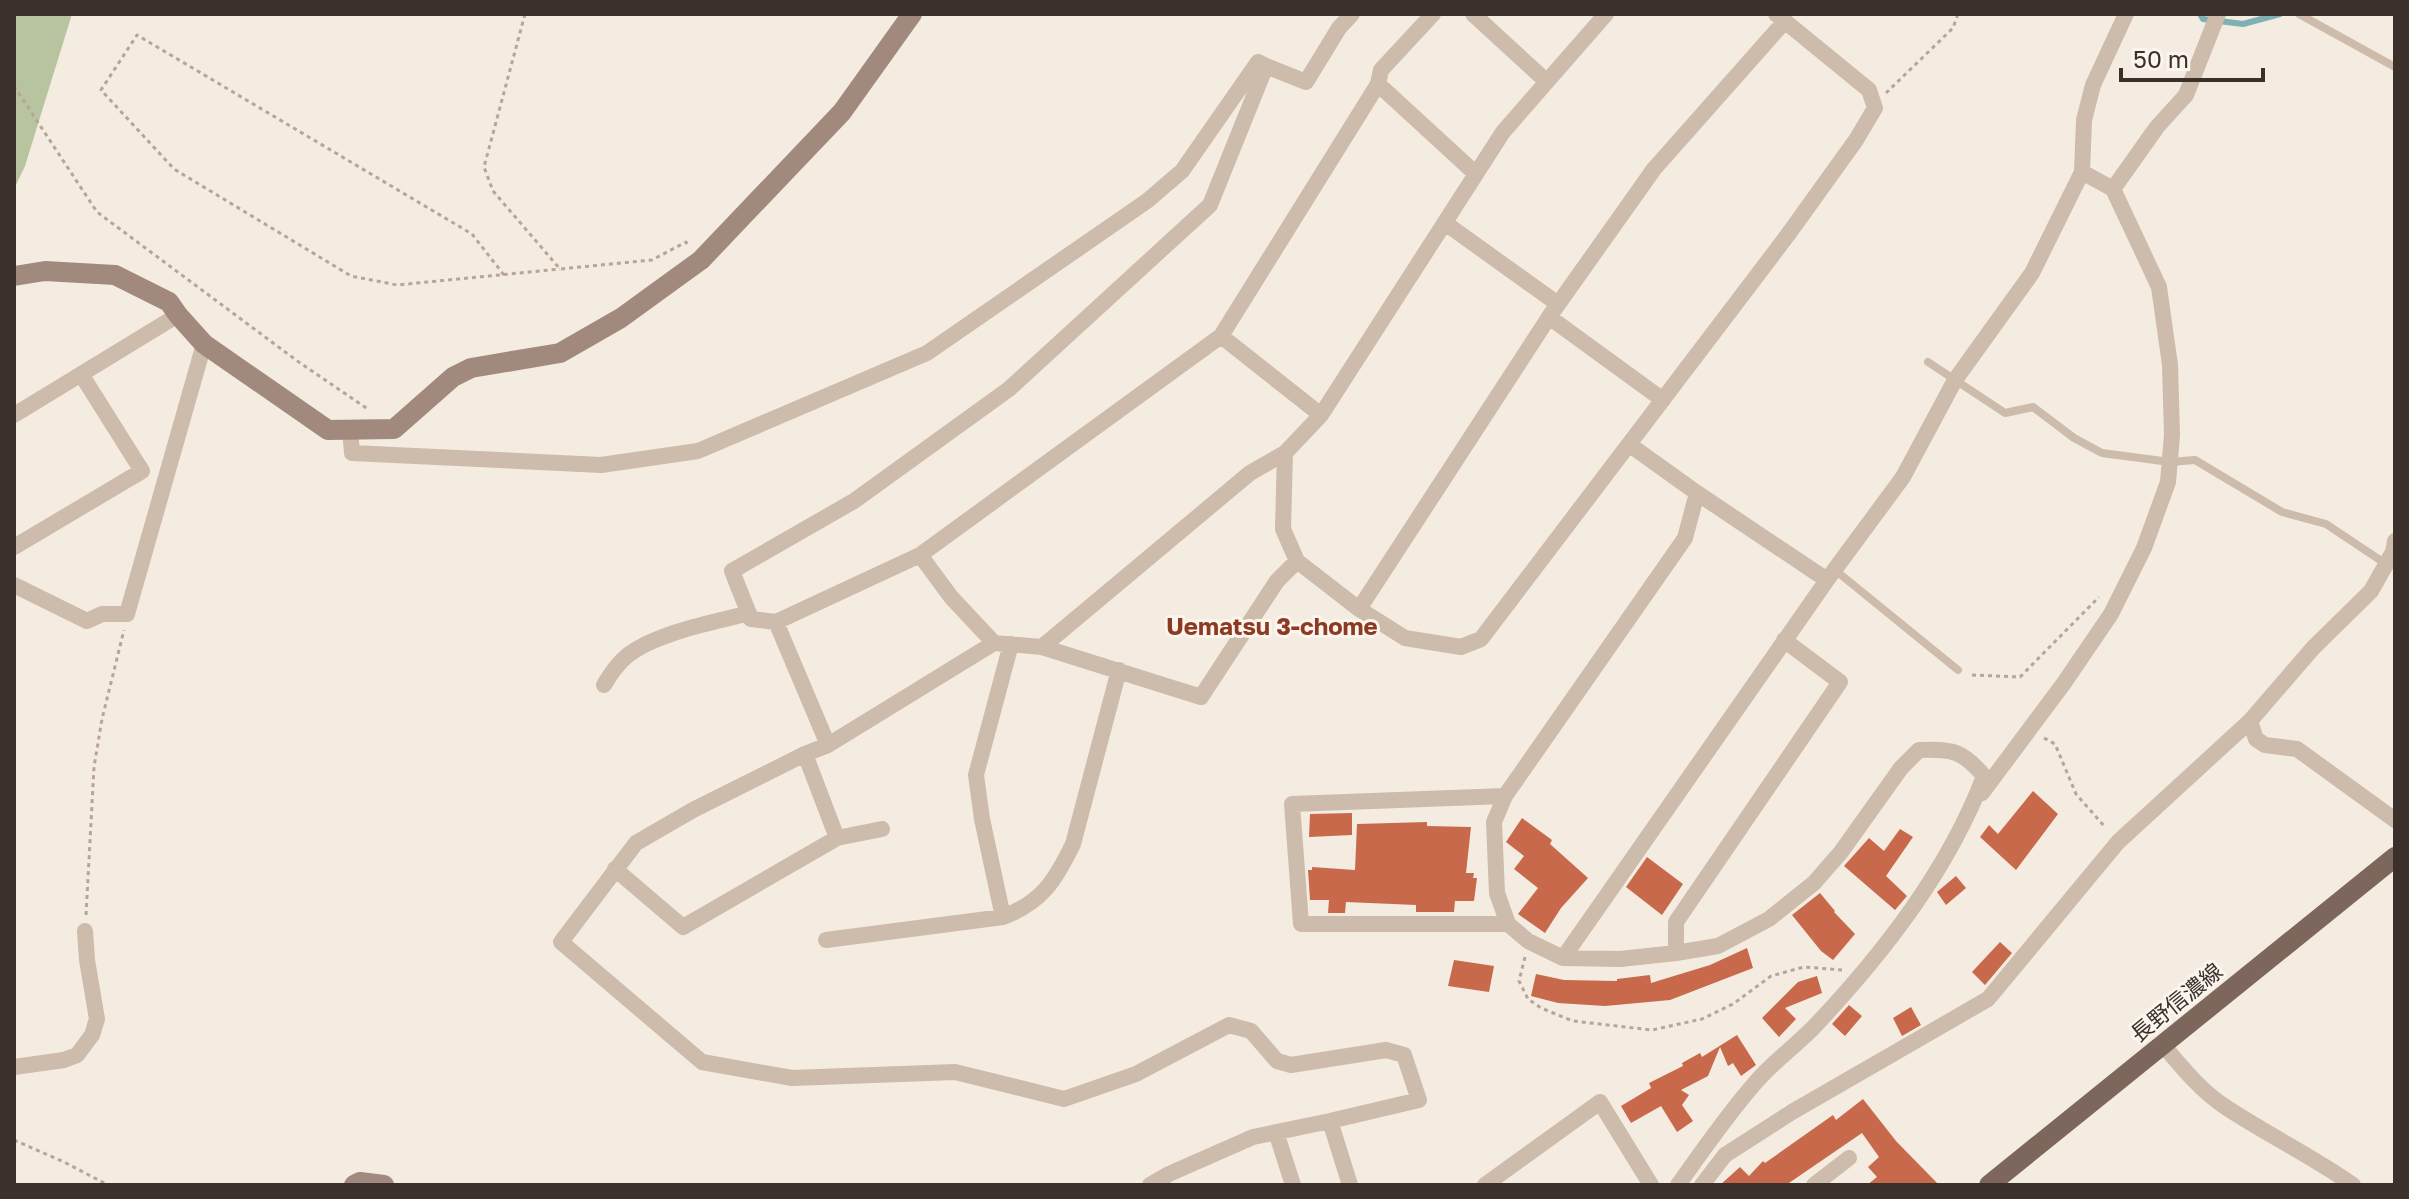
<svg xmlns="http://www.w3.org/2000/svg" width="2409" height="1199" viewBox="0 0 2409 1199" font-family="'Golos Text','Noto Sans JP',sans-serif">
  <rect width="100%" height="100%" fill="#f4ebe1"/>
  <!-- green -->
  <path fill="#b8c4a0" d="M 14,14 L 72,14 L 25,166 L 14,189 Z"/>
  <g fill="none" stroke-linecap="round" stroke-linejoin="round">
    <!-- stream -->
    <path stroke="#7fb0b2" stroke-width="6" d="M 2200,14 L 2203,19 L 2243,24 L 2280,14"/>
  </g>
  <!-- building -->
  <path fill="#c8694b" d="M 2033,791 L 2058,814 L 2016,870 L 1980,837 L 1989,825 L 1998,834 Z
    M 1352,813 L 1352,835 L 1309,837 L 1310,814 Z
    M 1522,818 L 1552,840 L 1550,844 L 1588,878 L 1561,908 L 1545,933 L 1518,914 L 1538,888 L 1514,869 L 1524,856 L 1506,842 Z
    M 1427,822 L 1427,826 L 1471,827 L 1466,873 L 1474,873 L 1473,878 L 1477,878 L 1474,901 L 1455,901 L 1454,912 L 1416,912 L 1416,905 L 1346,902 L 1345,913 L 1328,913 L 1329,900 L 1310,900 L 1308,870 L 1312,870 L 1312,867 L 1355,870 L 1357,824 Z
    M 1900,829 L 1913,837 L 1886,876 L 1907,896 L 1895,910 L 1844,866 L 1869,838 L 1884,851 Z
    M 1647,857 L 1683,884 L 1662,915 L 1626,887 Z
    M 1956,876 L 1966,888 L 1946,905 L 1937,892 Z
    M 1820,893 L 1835,911 L 1834,912 L 1855,934 L 1833,960 L 1821,951 L 1792,915 Z
    M 2000,942 L 2012,953 L 1985,985 L 1972,972 Z
    M 1747,948 L 1753,968 L 1670,1000 L 1605,1006 L 1558,1003 L 1531,996 L 1536,974 L 1564,980 L 1617,981 L 1617,979 L 1650,975 L 1651,983 L 1710,965 Z
    M 1454,960 L 1494,966 L 1489,992 L 1448,986 Z
    M 1817,976 L 1822,993 L 1785,1008 L 1796,1019 L 1779,1037 L 1762,1018 L 1798,982 Z
    M 1849,1005 L 1862,1016 L 1845,1036 L 1832,1024 Z
    M 1911,1007 L 1921,1025 L 1902,1036 L 1893,1018 Z
    M 1737,1035 L 1756,1065 L 1741,1076 L 1733,1063 L 1728,1066 L 1720,1047 L 1708,1076 L 1681,1090 L 1689,1095 L 1682,1105 L 1693,1121 L 1677,1132 L 1661,1106 L 1631,1123 L 1621,1106 L 1651,1088 L 1649,1083 L 1683,1066 L 1682,1063 L 1700,1053 L 1702,1057 Z
    M 1863,1099 L 1896,1141 L 1939,1185 L 1867,1185 L 1877,1177 L 1868,1167 L 1879,1157 L 1862,1133 L 1786,1185 L 1720,1185 L 1740,1167 L 1749,1176 L 1763,1161 L 1765,1163 L 1833,1115 L 1836,1120 Z"/>
  <g fill="none" stroke-linecap="round" stroke-linejoin="round">
    <!-- path -->
    <path stroke="#b9a596" stroke-width="3" stroke-dasharray="4 4" stroke-linecap="butt" d="M 525,14 L 484,167 L 493,191 L 560,269 L 652,260 L 686,242 L 687,244
      M 14,86 L 97,212 L 296,360 L 369,410
      M 1886,93 L 1953,28 L 1958,14
      M 504,275 L 472,234 L 137,35 L 101,90 L 174,169 L 351,276 L 397,285 L 560,269
      M 1972,675 L 2020,677 L 2099,597
      M 2044,738 L 2055,744 L 2076,794 L 2106,828
      M 86,915 L 94,767 L 102,719 L 124,630
      M 1525,957 L 1519,981 L 1528,999 L 1541,1008 L 1573,1021 L 1652,1030 L 1702,1019 L 1733,1004 L 1771,976 L 1804,967 L 1842,970
      M 14,1140 L 64,1162 L 108,1185"/>
    <!-- lane -->
    <path stroke="#cdbbac" stroke-width="8" d="M 2299,14 L 2395,67
      M 1928,362 L 2005,413 L 2033,407 L 2074,438 L 2102,453 L 2170,462 L 2195,460 L 2282,512 L 2326,524 L 2386,564
      M 1835,570 L 1958,670"/>
    <!-- street -->
    <path stroke="#cdbbac" stroke-width="16" d="M 1473,14 L 1546,81
      M 1606,14 L 1503,132 L 1321,415 L 1285,453 L 1283,529 L 1297,561 L 1359,609 L 1405,638 L 1461,647 L 1481,639 L 1787,236 L 1856,140 L 1875,108 L 1869,90 L 1776,14
      M 1378,84 L 1476,174
      M 2113,189 L 2157,127 L 2186,95 L 2218,14
      M 1445,223 L 1558,304
      M 1549,317 L 1663,400
      M 1221,336 L 1378,84 L 1381,70 L 1433,14
      M 14,415 L 178,315
      M 350,430 L 352,453 L 601,465 L 698,451 L 927,353 L 1147,201 L 1182,171 L 1258,62 L 1266,66
      M 1630,445 L 1697,493 L 1827,580 L 1903,477 L 1955,380 L 2032,273 L 2082,172 L 2084,120 L 2093,85 L 2126,14
      M 14,547 L 142,471 L 81,374
      M 920,555 L 1221,336 L 1321,415
      M 1297,561 L 1277,581 L 1201,697 L 1042,647 L 994,643 L 951,597 L 920,555 L 776,622 L 751,619 L 732,571 L 854,501 L 1009,389 L 1210,205 L 1266,66 L 1306,82 L 1339,28 L 1352,14
      M 14,585 L 87,621 L 102,614 L 127,614 L 204,344
      M 1359,609 L 1549,317 L 1654,169 L 1785,21
      M 776,622 L 828,745
      M 1042,647 L 1250,473 L 1285,453
      M 604,685 C 611,673 618,663 628,655 C 658,632 713,623 749,613
      M 2250,721 L 2256,739 L 2265,745 L 2297,749 L 2395,820
      M 805,754 L 828,745 L 994,643
      M 1982,793 L 2064,683 L 2111,614 L 2144,548 L 2168,482 L 2172,435 L 2170,365 L 2159,287 L 2113,189 L 2082,172
      M 1505,796 L 1292,804 L 1301,924 L 1508,924
      M 837,838 L 882,829
      M 615,869 L 683,927 L 837,838 L 805,754 L 693,810 L 636,843 L 561,942 L 702,1062 L 792,1078 L 955,1072 L 1064,1099 L 1136,1074 L 1229,1025 L 1251,1031 L 1277,1061 L 1291,1065 L 1386,1050 L 1404,1055 L 1419,1100 L 1330,1121 L 1350,1185
      M 1003,917 C 1042,902 1055,881 1073,844 L 1119,670
      M 826,940 L 1003,917 L 982,819 L 976,775 L 1011,644
      M 1676,953 L 1676,922 L 1840,682 L 1784,640
      M 1563,958 L 1827,580
      M 2162,1044 C 2181,1066 2200,1090 2224,1106 C 2266,1134 2312,1156 2353,1185
      M 14,1067 L 64,1060 L 77,1055 L 92,1035 L 97,1019 L 87,960 L 85,931
      M 1276,1132 L 1293,1185
      M 1150,1185 L 1169,1174 L 1253,1137 L 1330,1121
      M 1485,1185 L 1600,1102 L 1651,1185
      M 1678,1185 C 1703,1150 1727,1115 1755,1083 C 1772,1063 1794,1047 1813,1028 C 1882,955 1948,871 1984,776 C 1962,750 1952,749 1919,750 L 1901,768 L 1841,852 L 1814,883 L 1769,919 L 1718,946 L 1676,953 L 1620,959 L 1563,958 L 1528,941 L 1508,924 L 1497,893 L 1494,822 L 1505,796 L 1685,538 L 1697,493
      M 1702,1185 L 1725,1155 L 1792,1112 L 1988,999 L 2118,842 L 2250,721 L 2313,648 L 2371,591 L 2393,552 L 2395,541
      M 1814,1185 L 1849,1158"/>
    <!-- secondary -->
    <path stroke="#a18a7d" stroke-width="20" d="M 14,276 L 45,271 L 115,275 L 169,302 L 178,315 L 204,344 L 328,430 L 394,429 L 453,377 L 471,368 L 560,353 L 621,318 L 701,260 L 842,112 L 912,14
      M 354,1185 L 360,1182 L 384,1185"/>
    <!-- primary -->
    <path stroke="#7d675c" stroke-width="20" d="M 1989,1185 L 2395,857"/>
  </g>
  <g text-anchor="middle" dominant-baseline="central" stroke-width="6" stroke-linejoin="round" paint-order="stroke">
    <!-- street labels -->
    <g font-size="22" fill="#3b302b" stroke="#fbf5ee">
      <text transform="translate(2176 1002) rotate(-39)">長野信濃線</text>
    </g>
    <!-- neighbourhood labels -->
    <g font-size="24" font-weight="bold" fill="#8c3b22" stroke="#fbf5ee">
      <text x="1272" y="625">Uematsu 3-chome</text>
    </g>
  </g>
  <!-- border -->
  <rect width="2409" height="1199" fill="none" stroke="#3b302b" stroke-width="32"/>
  <!-- scale -->
  <path d="M2121 68v12h142v-12" fill="none" stroke="#3b302b" stroke-width="4"/>
  <text x="2133" y="68" font-size="24" fill="#3b302b" stroke="#fbf5ee" stroke-width="6" paint-order="stroke">50 m</text>
</svg>
